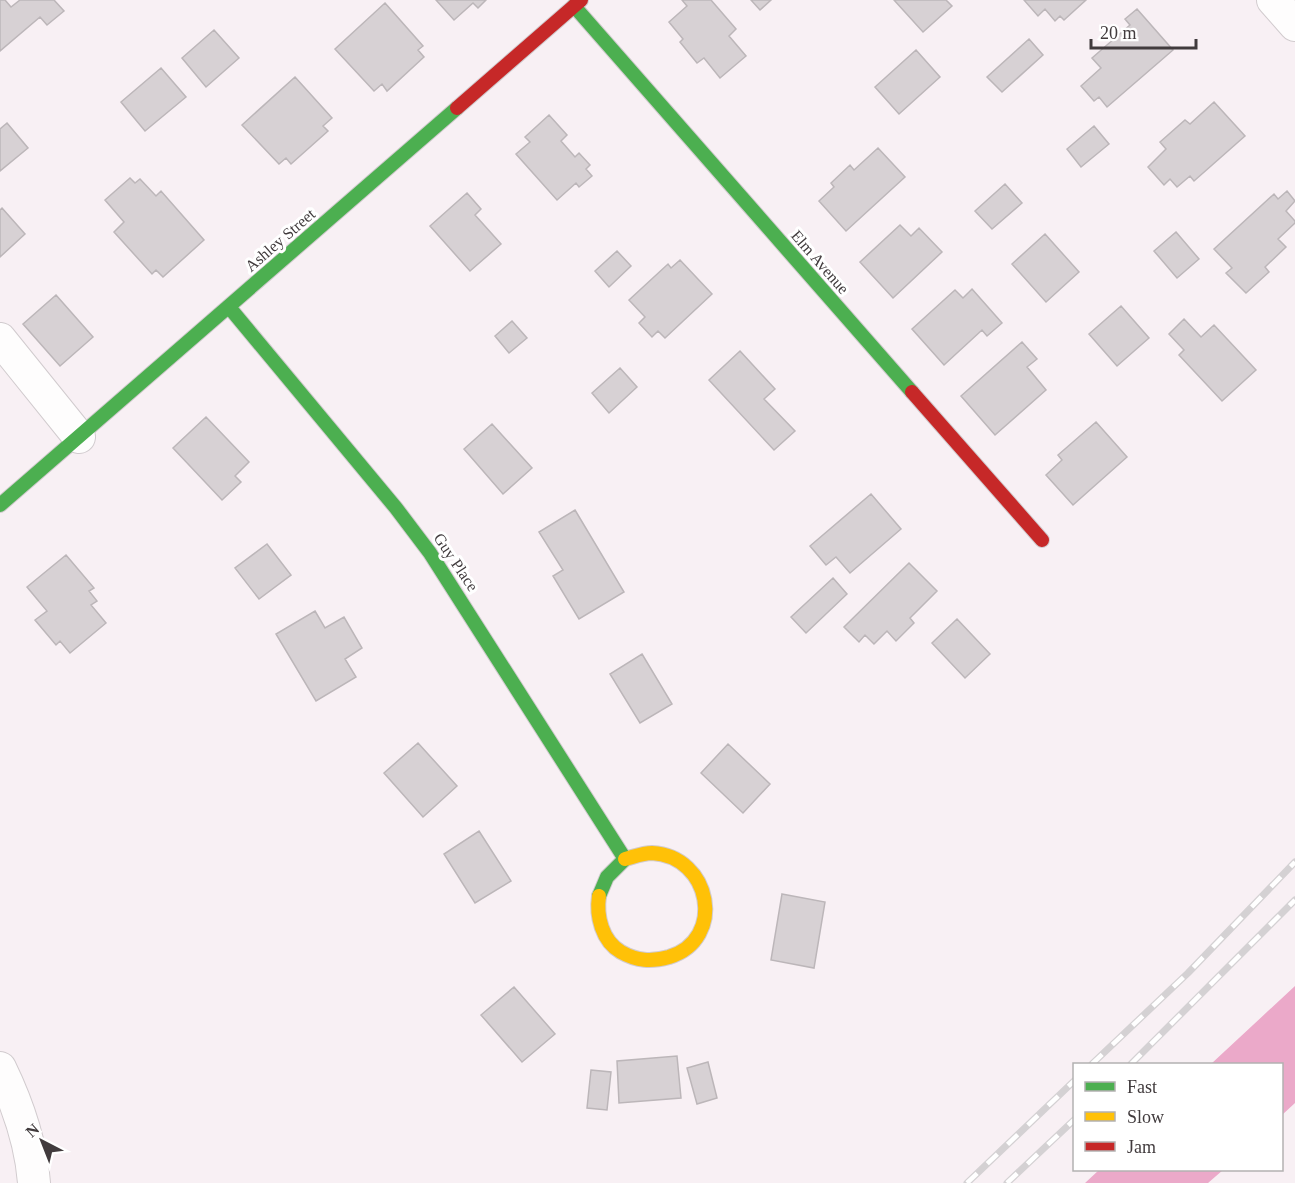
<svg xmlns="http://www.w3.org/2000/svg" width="1295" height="1183" viewBox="0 0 1295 1183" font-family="'Times New Roman',serif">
  <rect width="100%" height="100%" fill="#f8f0f4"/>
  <!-- water -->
  <path fill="#eba9c9" d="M 1295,986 L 1295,1103 L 1282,1115 L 1282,1064 L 1211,1064 Z
    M 1099,1170 L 1223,1170 L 1208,1183 L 1085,1183 Z"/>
  <!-- building -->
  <path fill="#d7d1d4" stroke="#bcb6b9" stroke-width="1.5" d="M 0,0 L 5,0 L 11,7 L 20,0 L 54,0 L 64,11 L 47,25 L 40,17 L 0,51 Z
    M 436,0 L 486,0 L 478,8 L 473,3 L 454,20 Z
    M 682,0 L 711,0 L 736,29 L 729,36 L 746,56 L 720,78 L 704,58 L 697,63 L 680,42 L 683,39 L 669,22 L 687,6 Z
    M 751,0 L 771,0 L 760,10 Z
    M 894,0 L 946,0 L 952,6 L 923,32 Z
    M 1024,0 L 1086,0 L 1064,20 L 1060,16 L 1055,21 L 1045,9 L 1038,16 Z
    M 385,3 L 423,46 L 418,50 L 424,57 L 387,91 L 382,84 L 374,91 L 335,49 Z
    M 1137,9 L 1173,50 L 1107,107 L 1099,97 L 1094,101 L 1081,86 L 1101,68 L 1092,58 L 1130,25 L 1125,19 Z
    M 214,30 L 239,58 L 206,87 L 182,58 Z
    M 1029,39 L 1043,55 L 1002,92 L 987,77 Z
    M 916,50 L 940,77 L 899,114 L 875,87 Z
    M 161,68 L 186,97 L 145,131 L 121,102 Z
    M 295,77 L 332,118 L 323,126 L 328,131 L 291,164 L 286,158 L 279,164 L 242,125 Z
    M 1214,102 L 1245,136 L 1194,181 L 1190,176 L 1177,187 L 1170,179 L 1164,185 L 1148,167 L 1166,149 L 1160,142 L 1185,120 L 1190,124 Z
    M 549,115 L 567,135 L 561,141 L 575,157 L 579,153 L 590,165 L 586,169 L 592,176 L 579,187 L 576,183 L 557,200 L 516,154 L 530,142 L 525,137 Z
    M 7,123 L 28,148 L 0,171 L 0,129 Z
    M 1094,126 L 1109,144 L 1081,167 L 1067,149 Z
    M 878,148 L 905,177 L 846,231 L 819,201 L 834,187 L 831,183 L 850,165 L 854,170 Z
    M 130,178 L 135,183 L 140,179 L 156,196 L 161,191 L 204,240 L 163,277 L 156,270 L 152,274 L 114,232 L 124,222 L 105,200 Z
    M 1005,184 L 1022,203 L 992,229 L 975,211 Z
    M 1287,191 L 1295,201 L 1286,211 L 1295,221 L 1295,223 L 1278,239 L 1286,247 L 1265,267 L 1269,272 L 1246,293 L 1226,273 L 1232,268 L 1214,249 L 1274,194 L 1278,199 Z
    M 467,193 L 481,209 L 475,215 L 501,244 L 470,271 L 430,226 Z
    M 2,208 L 25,234 L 0,257 L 0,210 Z
    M 900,225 L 911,236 L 919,228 L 942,252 L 893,298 L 860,262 Z
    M 1176,232 L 1199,259 L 1177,278 L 1154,251 Z
    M 1045,234 L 1079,272 L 1046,302 L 1012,264 Z
    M 617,251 L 631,266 L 609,287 L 595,271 Z
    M 680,260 L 712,294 L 665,338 L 658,331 L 652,337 L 639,323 L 645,317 L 629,300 L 668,264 L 671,268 Z
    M 972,289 L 1002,323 L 987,336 L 982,330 L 944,365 L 912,329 L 955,290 L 963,298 Z
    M 56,295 L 93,337 L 60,366 L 23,324 Z
    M 1121,306 L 1149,338 L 1117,366 L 1089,334 Z
    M 1184,319 L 1201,337 L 1214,325 L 1256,370 L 1222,401 L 1179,355 L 1184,350 L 1169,334 Z
    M 512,321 L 527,338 L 509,353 L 495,336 Z
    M 1022,342 L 1037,359 L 1027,367 L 1046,390 L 995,435 L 961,396 Z
    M 740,351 L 775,389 L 764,399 L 795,431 L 774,450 L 709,380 Z
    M 620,368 L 637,387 L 609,413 L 592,393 Z
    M 206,417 L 249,462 L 235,476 L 241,482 L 222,500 L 173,448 Z
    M 1096,422 L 1127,457 L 1073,505 L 1046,475 L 1062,460 L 1058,455 Z
    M 492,424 L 532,468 L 503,494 L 464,449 Z
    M 871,494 L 901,529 L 850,573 L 836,557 L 826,565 L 810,546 Z
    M 575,510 L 624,592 L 579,619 L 553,576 L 563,570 L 539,532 Z
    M 267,544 L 291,575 L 259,599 L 235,568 Z
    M 66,555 L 94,588 L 89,591 L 97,601 L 91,605 L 106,623 L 70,653 L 60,641 L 56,645 L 35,620 L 47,611 L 27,587 Z
    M 909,563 L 937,591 L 910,618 L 914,623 L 896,641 L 887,631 L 874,644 L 865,635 L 859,642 L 844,627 Z
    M 833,578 L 847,594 L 806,633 L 791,617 Z
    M 315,611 L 325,628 L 344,617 L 362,648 L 345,659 L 356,677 L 316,701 L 276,634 Z
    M 957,619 L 990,654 L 965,678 L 932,643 Z
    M 642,654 L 672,704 L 640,723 L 610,674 Z
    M 418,743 L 457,786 L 423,817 L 384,773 Z
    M 728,744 L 770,784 L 743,813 L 701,773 Z
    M 479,831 L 511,881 L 475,903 L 444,854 Z
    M 782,894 L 825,902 L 814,968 L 771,960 Z
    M 514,987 L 555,1034 L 522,1062 L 481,1015 Z
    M 677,1056 L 681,1098 L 619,1103 L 617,1061 Z
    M 708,1062 L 717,1098 L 697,1104 L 687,1068 Z
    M 591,1070 L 611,1072 L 607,1110 L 587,1108 Z"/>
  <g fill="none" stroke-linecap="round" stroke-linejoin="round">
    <defs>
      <path id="street" d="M 1273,0 L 1295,25
        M 0,339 L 79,437
        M 0,1068 C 18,1105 31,1142 34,1183"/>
      <path id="fast" d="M 574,6 L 912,392
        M 229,307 L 396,508 L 430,553 L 625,859 L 607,877 L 599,896
        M 0,505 L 457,108"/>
      <path id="slow" d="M 599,896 C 596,916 602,941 621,952 C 637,961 651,962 669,957 C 727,939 711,856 652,853 C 643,853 633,857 625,859"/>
      <path id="jam" d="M 457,108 L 581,0
        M 912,392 L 1042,540"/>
    </defs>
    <!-- street casing -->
    <use href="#street" stroke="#d1cbce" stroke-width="34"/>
    <!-- fast casing -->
    <use href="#fast" stroke="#d1cbce" stroke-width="16"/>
    <!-- slow casing -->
    <use href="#slow" stroke="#d1cbce" stroke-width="16"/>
    <!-- jam casing -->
    <use href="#jam" stroke="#d1cbce" stroke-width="16"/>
    <!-- street -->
    <use href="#street" stroke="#fefdfd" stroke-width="32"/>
    <!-- fast -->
    <use href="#fast" stroke="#4caf50" stroke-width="14"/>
    <!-- slow -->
    <use href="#slow" stroke="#ffc107" stroke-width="14"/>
    <!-- jam -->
    <use href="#jam" stroke="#c62828" stroke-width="14"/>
    <defs>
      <path id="rail" d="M 1092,1064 L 1188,973 L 1295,862
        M 1131,1064 L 1295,900
        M 967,1183 L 1074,1081
        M 1007,1183 L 1074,1120"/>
    </defs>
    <!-- rail casing -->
    <use href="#rail" stroke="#d4d1d3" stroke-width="7"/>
    <!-- rail -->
    <use href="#rail" stroke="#fff" stroke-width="4.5" stroke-dasharray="14" stroke-linecap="butt"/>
  </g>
  <g text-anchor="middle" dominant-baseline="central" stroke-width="6" stroke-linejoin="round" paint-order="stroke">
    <!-- street labels -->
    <g font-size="16" fill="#413b3d" stroke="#fff">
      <text transform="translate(280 240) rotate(-41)">Ashley Street</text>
      <text transform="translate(820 262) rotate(49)">Elm Avenue</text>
      <text transform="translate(456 562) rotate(56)">Guy Place</text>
    </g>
  </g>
  <!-- legend -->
  <rect x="1073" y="1063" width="210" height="108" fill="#ffffff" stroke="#b3b1b1" stroke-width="1.5"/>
  <rect x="1085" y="1082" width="30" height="9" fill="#4caf50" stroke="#b3b1b1" stroke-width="1.5"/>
  <text x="1127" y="1093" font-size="18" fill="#413b3d">Fast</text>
  <rect x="1085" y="1112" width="30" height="9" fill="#ffc107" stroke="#b3b1b1" stroke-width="1.5"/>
  <text x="1127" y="1123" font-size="18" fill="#413b3d">Slow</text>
  <rect x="1085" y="1142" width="30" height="9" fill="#c62828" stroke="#b3b1b1" stroke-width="1.5"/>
  <text x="1127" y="1153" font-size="18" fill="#413b3d">Jam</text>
  <!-- north arrow -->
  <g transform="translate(42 1141) rotate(318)" stroke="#ffffff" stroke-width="4.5" paint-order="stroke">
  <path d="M0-4.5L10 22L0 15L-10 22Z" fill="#413b3d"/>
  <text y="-9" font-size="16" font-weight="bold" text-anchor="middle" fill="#413b3d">N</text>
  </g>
  <!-- scale -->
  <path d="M1091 39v9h105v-9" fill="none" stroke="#413b3d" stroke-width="3"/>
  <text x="1100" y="39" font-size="18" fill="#413b3d" stroke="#ffffff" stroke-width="4.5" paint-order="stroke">20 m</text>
</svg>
